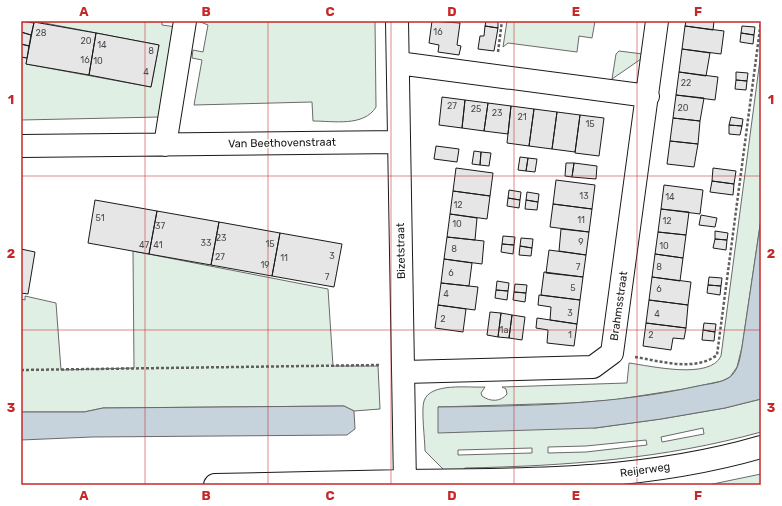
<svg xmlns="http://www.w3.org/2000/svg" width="782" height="506" viewBox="0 0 782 506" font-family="Rubik,sans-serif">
  <rect width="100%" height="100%" fill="#fff"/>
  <!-- green -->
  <path fill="#e0efe3" stroke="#6a6a6a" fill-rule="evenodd" d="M 34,21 L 162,21 L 162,25 L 176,27 L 160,117 L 21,120 L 21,57 L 27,58 L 26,64 L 151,87 L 159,45 Z
    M 198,21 L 375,21 L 376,107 C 364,127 333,121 313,121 L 312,102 L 194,105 L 202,60 L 192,58 L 193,50 L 203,52 L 208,25 Z
    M 507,21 L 595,21 L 592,38 L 579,36 L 577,52 L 508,43 L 503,47 Z
    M 619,51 L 643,54 L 641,59 L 612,79 L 616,54 Z
    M 761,52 L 761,219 L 742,347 L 737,367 L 730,377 L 722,381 L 684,389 L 613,400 L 572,403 L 438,407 L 595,428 L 661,419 L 725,408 L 761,399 L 761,432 C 664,459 565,466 465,468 L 460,472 L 447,473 L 425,451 C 425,440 421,410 424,401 C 430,382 469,388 485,387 L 481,393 L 482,396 C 490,402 501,402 507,394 L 506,389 L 502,387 L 627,383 L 629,363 C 651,366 710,380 721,356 ZM 703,428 L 704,434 L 662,442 L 661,437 ZM 646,440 L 647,445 L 586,452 L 548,453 L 548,447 L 586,446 ZM 532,448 L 532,453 L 458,455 L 458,450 Z
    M 133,251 L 328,289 L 333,366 L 378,366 L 380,409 L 354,411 L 344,406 L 103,408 L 84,412 L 21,412 L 21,299 L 25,300 L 25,296 L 56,303 L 61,370 L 134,368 Z
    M 761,474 L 761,485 L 708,485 Z"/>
  <!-- water -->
  <path fill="#c6d2dc" stroke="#6a6a6a" d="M 761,219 L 761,399 L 725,408 L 661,419 L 595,428 L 438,433 L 438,407 C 524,406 613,405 698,386 C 707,384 722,383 730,377 C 739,370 740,357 742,347 Z
    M 344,406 L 354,411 L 355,429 L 347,435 L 92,437 L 21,440 L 21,412 L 84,412 L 103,408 Z"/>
  <!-- building -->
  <path fill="#e6e6e6" stroke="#1a1a1a" d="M 21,21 L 34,23 L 31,35 L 21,32 Z
    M 432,21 L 460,23 L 457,45 L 461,46 L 459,55 L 438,52 L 439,45 L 429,43 Z
    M 486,21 L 498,21 L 498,28 L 485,26 Z
    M 686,21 L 714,21 L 713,30 L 685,26 Z
    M 34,22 L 96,33 L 89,75 L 26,64 Z
    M 485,26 L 498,28 L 494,51 L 478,49 L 480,36 L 484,36 Z
    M 685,26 L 724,31 L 721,54 L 682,49 Z
    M 742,26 L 755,27 L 754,35 L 741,33 Z
    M 21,32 L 31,35 L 29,46 L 21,44 Z
    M 96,33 L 159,45 L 151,87 L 89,75 Z
    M 741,33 L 754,35 L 753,44 L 740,42 Z
    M 21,44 L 29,46 L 27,58 L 21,57 Z
    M 682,49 L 710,53 L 706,76 L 679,72 Z
    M 679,72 L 718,77 L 715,100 L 676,95 Z
    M 736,72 L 748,73 L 747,81 L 736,80 Z
    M 736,80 L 747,81 L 746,90 L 735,89 Z
    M 676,95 L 704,98 L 700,121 L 673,118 Z
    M 442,97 L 465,100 L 462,128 L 439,125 Z
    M 465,100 L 488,103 L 484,131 L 462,128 Z
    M 488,103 L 511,106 L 508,134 L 484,131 Z
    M 511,106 L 534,109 L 529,146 L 507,143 Z
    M 534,109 L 557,112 L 552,149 L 529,146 Z
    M 557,112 L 580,115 L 575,152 L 552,149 Z
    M 580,115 L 604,118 L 599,156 L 575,153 Z
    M 731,117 L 743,119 L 742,126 L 729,125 Z
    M 673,118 L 700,121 L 698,144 L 670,141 Z
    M 729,125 L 742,126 L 740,135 L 729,134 Z
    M 670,141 L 698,144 L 694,167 L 667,164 Z
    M 436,146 L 459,149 L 457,162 L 434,159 Z
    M 474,151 L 481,152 L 480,165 L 472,164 Z
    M 481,152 L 491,153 L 489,166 L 480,165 Z
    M 520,157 L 528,158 L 526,171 L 518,170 Z
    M 528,158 L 537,159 L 535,172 L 526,171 Z
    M 566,163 L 574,163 L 572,177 L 565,176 Z
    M 574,163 L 597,166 L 596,179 L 572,177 Z
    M 456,168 L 493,173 L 490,196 L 453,191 Z
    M 713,168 L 736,171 L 734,184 L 712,181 Z
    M 556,180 L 595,185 L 592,209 L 553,204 Z
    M 712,181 L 734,184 L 733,195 L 710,192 Z
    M 664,185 L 703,190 L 700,214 L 661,209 Z
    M 509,190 L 521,192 L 520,200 L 508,198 Z
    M 453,191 L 490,196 L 487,219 L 450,214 Z
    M 527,192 L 539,194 L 538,202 L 526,200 Z
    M 508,198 L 520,200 L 519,208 L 507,206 Z
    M 95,200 L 157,211 L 149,254 L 88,243 Z
    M 526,200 L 538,202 L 537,210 L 525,209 Z
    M 553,204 L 592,209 L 589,232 L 550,227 Z
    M 661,209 L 689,212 L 686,235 L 658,232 Z
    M 157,211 L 219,222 L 211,265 L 149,254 Z
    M 450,214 L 477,218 L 475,240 L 447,237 Z
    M 701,215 L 717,218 L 715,227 L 699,225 Z
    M 219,222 L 280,233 L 272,276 L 211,265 Z
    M 561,229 L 589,232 L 586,255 L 559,251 Z
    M 715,231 L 728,233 L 727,240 L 715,239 Z
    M 658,232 L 686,235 L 683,258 L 655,254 Z
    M 280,233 L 342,244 L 334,287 L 272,276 Z
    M 503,236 L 515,237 L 514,245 L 502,244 Z
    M 447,237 L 484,241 L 482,264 L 444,259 Z
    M 521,238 L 533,239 L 532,248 L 520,246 Z
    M 715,239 L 727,240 L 726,250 L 713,248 Z
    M 502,244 L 514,245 L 513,254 L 501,252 Z
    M 520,246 L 532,248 L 531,256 L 519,255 Z
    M 21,249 L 35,252 L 28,294 L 21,293 Z
    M 549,250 L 586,255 L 583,277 L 546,273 Z
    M 655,254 L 683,258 L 680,281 L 652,277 Z
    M 444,259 L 472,263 L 469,286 L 441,283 Z
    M 544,272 L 583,277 L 580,300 L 541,295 Z
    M 652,277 L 691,282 L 688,305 L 649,300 Z
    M 709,277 L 722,278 L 721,286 L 708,285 Z
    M 497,281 L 509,283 L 508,291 L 496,290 Z
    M 441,283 L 478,287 L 475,310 L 438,305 Z
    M 515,284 L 527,285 L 526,293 L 514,292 Z
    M 708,285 L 721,286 L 720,295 L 707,293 Z
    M 496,290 L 508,291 L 507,300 L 495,298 Z
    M 514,292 L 526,293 L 525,302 L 513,300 Z
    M 539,295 L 580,300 L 577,324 L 550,320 L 551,307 L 538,305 Z
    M 649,300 L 688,305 L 686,328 L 646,323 Z
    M 438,305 L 466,309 L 463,332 L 435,328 Z
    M 490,312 L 501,313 L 498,337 L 487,335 Z
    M 501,313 L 512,315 L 509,338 L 498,337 Z
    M 512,315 L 525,317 L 522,340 L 509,338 Z
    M 537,318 L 577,324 L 574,346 L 547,343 L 548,330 L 536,328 Z
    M 646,323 L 686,328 L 684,339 L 673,338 L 671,350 L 643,346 Z
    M 704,323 L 716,324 L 715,332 L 703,330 Z
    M 703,330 L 715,332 L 714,341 L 702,340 Z"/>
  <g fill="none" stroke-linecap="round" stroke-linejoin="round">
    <defs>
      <path id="street" d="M 397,21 L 405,485
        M 398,63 L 648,96
        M 165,145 L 185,21
        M 21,146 L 399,142
        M 404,372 L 593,367 L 612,353 L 657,21
        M 215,485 C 278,484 342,482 405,481 C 526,480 644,481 761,447"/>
    </defs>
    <!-- street casing -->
    <use href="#street" stroke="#1a1a1a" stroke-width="24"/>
    <!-- path -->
    <path stroke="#5f5f5f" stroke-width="2.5" stroke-dasharray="3 2" stroke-linecap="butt" d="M 498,52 L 502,21
      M 635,357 C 660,361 695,372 717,355 L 761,21
      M 21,370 L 379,365"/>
    <!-- street -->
    <use href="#street" stroke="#fff" stroke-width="22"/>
  </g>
  <!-- grid -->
  <path fill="none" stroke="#c62828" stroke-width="1" stroke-opacity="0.55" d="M 145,21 L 145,485M 268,21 L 268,485M 391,21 L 391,485M 514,21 L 514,485M 637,21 L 637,485M 21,176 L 761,176M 21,330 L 761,330"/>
  <g text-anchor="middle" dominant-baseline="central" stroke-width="3" stroke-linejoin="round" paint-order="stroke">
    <!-- number labels -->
    <g font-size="9" fill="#4d4d4d">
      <text x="438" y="32">16</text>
      <text x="41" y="33">28</text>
      <text x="86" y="41">20</text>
      <text x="102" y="45">14</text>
      <text x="151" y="51">8</text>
      <text x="85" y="60">16</text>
      <text x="98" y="61">10</text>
      <text x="146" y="72">4</text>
      <text x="686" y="83">22</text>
      <text x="452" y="106">27</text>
      <text x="683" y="108">20</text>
      <text x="476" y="109">25</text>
      <text x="497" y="113">23</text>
      <text x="522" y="117">21</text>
      <text x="590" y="124">15</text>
      <text x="584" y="196">13</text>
      <text x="670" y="197">14</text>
      <text x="458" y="205">12</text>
      <text x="100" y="218">51</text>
      <text x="581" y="220">11</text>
      <text x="667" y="221">12</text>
      <text x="457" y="224">10</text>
      <text x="160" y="226">37</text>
      <text x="221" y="238">23</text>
      <text x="581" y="242">9</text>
      <text x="206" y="243">33</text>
      <text x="270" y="244">15</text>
      <text x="144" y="245">47</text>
      <text x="158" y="245">41</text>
      <text x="664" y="246">10</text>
      <text x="454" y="249">8</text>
      <text x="332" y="256">3</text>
      <text x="220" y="257">27</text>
      <text x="284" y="258">11</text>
      <text x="265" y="265">19</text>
      <text x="578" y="267">7</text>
      <text x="659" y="267">8</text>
      <text x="451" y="273">6</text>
      <text x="327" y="277">7</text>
      <text x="573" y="288">5</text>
      <text x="659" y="289">6</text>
      <text x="446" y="294">4</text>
      <text x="570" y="313">3</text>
      <text x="657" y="314">4</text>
      <text x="443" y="319">2</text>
      <text x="504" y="330">1a</text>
      <text x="570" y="335">1</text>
      <text x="651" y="335">2</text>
    </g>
    <!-- street labels -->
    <g font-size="11" fill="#1a1a1a" stroke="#fff">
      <text transform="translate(282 143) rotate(-1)">Van Beethovenstraat</text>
      <text transform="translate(401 251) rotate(-91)">Bizetstraat</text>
      <text transform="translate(619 306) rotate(-82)">Brahmsstraat</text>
      <text transform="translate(645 470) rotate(-8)">Reijerweg</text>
    </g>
  </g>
  <!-- border -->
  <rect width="782" height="506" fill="none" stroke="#ffffff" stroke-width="44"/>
  <rect x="22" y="22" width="738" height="462" fill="none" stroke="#c62828" stroke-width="1.5"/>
  <g font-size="13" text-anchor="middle" font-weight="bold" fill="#c62828">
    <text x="84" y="16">A</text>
    <text x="206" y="16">B</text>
    <text x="330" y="16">C</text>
    <text x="452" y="16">D</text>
    <text x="576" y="16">E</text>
    <text x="698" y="16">F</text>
    <text x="11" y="104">1</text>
    <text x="771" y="104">1</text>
    <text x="11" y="258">2</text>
    <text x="771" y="258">2</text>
    <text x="11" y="412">3</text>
    <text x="771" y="412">3</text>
    <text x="84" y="500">A</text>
    <text x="206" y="500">B</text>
    <text x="330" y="500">C</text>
    <text x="452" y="500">D</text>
    <text x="576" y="500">E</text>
    <text x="698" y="500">F</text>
  </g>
</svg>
